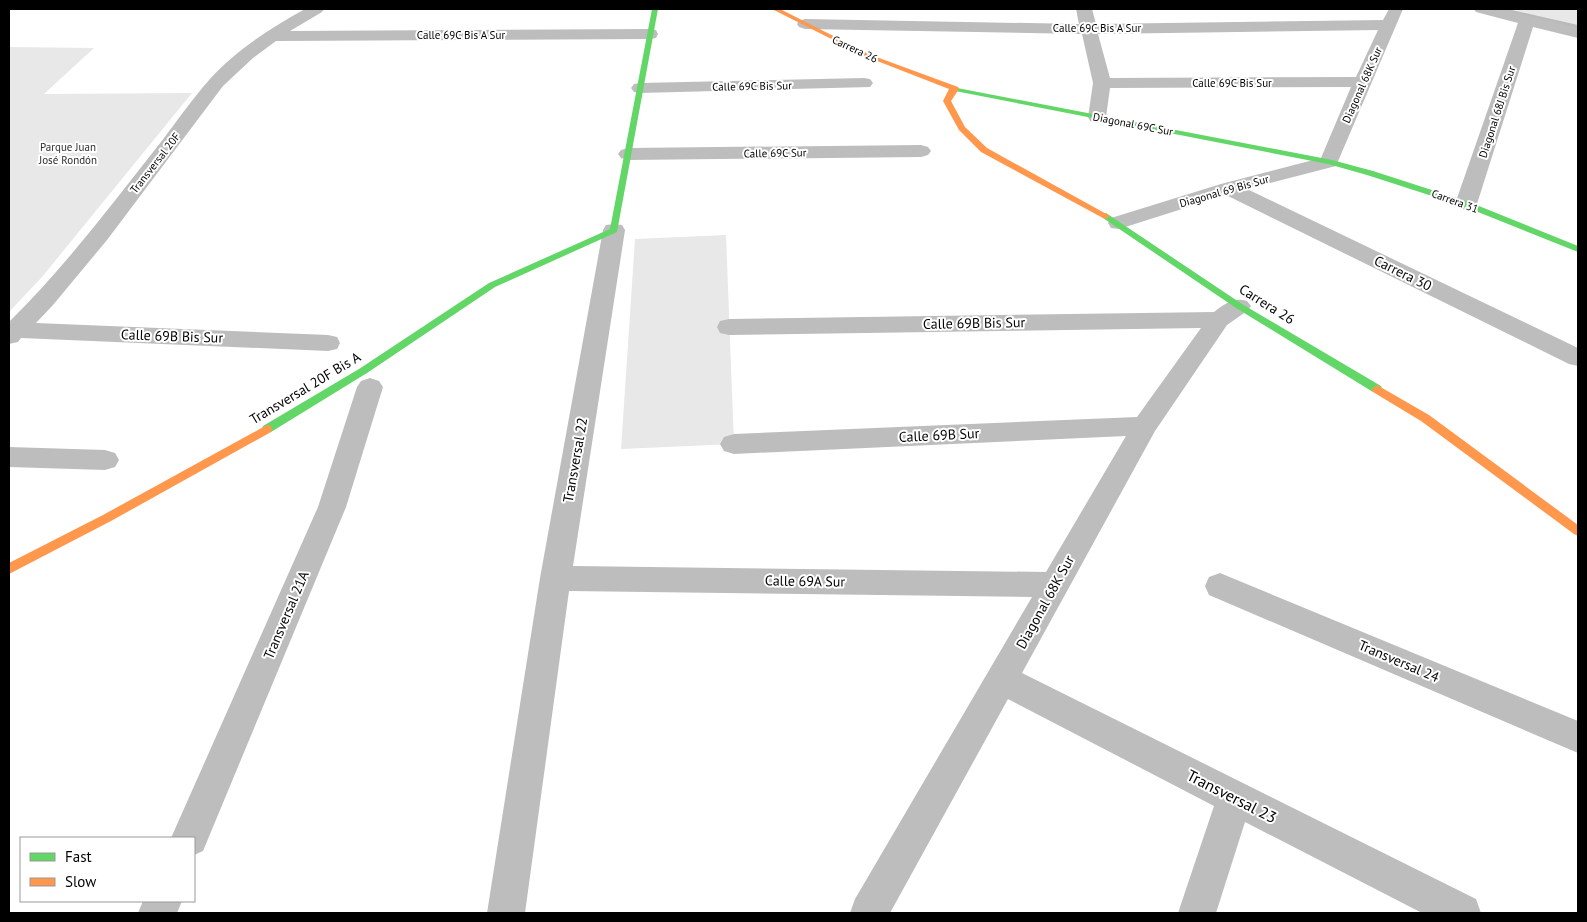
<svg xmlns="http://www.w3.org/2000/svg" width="1587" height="922" viewBox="0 0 1587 922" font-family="'PT Sans',sans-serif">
  <rect width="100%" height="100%" fill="#fff"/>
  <!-- green -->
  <path fill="#e8e8e8" d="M 1484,9 L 1578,9 L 1578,31 Z
    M 9,47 L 94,48 L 44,94 L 192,93 L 42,277 L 9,312 Z
    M 726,235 L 734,444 L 621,449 L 635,239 Z"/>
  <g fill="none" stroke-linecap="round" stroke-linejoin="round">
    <!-- stream -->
    <path fill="#bababa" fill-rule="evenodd" d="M 1494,9 L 1507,9 L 1578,25 L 1578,29 Z"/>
    <!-- street -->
    <path fill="#bdbdbd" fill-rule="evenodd" d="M 305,9 L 324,9 L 322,12 L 290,31 L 650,29 L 656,30 L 658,34 L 656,38 L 650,39 L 276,41 L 253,58 L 223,86 L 107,240 L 53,305 L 36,323 L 328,335 L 337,337 L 340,343 L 337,349 L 328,351 L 21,338 L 18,342 L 9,344 L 9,322 C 65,267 112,204 161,142 C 177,121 193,98 210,79 C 236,50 271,28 305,9 Z
      M 1076,9 L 1092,9 L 1096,24 L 1383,20 L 1389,9 L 1403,9 L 1336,166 L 1247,189 L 1578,348 L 1578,366 L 1569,364 L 1226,195 L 1119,229 L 1111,228 L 1108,223 L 1111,218 L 1221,184 L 1321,158 L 1351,87 L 1110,88 L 1106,117 L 1104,121 L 1097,123 L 1090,121 L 1088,117 L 1093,83 L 1082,34 L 805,29 L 799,27 L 797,24 L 799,21 L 805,19 L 1079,24 ZM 1378,30 L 1356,77 L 1110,78 L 1098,34 Z
      M 1474,9 L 1500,9 L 1578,28 L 1578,38 L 1533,27 L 1477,204 L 1473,208 L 1466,210 L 1459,208 L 1455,204 L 1518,23 L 1476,12 Z
      M 864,78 L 870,79 L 873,83 L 870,87 L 640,93 L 634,92 L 631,88 L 634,84 L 640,83 Z
      M 921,145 L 928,147 L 931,151 L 928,155 L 921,157 L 628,160 L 621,158 L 618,154 L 621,150 L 628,148 Z
      M 614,224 L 622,225 L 625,230 L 573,566 L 1046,572 L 1126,436 L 734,454 L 724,451 L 720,444 L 724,437 L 734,434 L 1137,417 L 1201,328 L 729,335 L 720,333 L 717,327 L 720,321 L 729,319 L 1214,312 C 1225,304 1233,297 1247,301 L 1251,306 L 1247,311 L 1227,325 L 1155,431 L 1022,673 L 1476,899 L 1481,913 L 1422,913 L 1245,822 L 1216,913 L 1178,913 L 1214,806 L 1008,699 L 890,913 L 850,913 L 855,899 L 1032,597 L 569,591 L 525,913 L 487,913 L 540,578 L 603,230 L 606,225 Z
      M 370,378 L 379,381 L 383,387 L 346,507 L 203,851 L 194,855 L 194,838 L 171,838 L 318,507 L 357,387 L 361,381 Z
      M 9,447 L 105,450 L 115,453 L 119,460 L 115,467 L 105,470 L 9,467 Z
      M 1220,573 L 1578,721 L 1578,753 L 1209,595 L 1205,586 L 1209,577 Z
      M 143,901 L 182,901 L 177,913 L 138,913 Z"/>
    <!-- fast -->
    <path fill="#63d668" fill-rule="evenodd" d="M 652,9 L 658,9 L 617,232 L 495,287 L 367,373 L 271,432 L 263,432 L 262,429 L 263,426 L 359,369 L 489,283 L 610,229 Z
      M 952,87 L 1332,160 L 1373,171 L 1469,202 L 1578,246 L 1578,252 L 1463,206 L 1367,175 L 1328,164 L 955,91 L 952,91 Z
      M 1106,213 L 1242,304 L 1381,386 L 1382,389 L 1381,392 L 1373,392 L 1236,308 L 1103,218 L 1102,216 Z"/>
    <!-- slow -->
    <path fill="#ff974d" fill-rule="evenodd" d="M 772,9 L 780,9 L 871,55 L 958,87 L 959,89 L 951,101 L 965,127 L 987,148 L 1110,216 L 1106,219 L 1103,218 L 981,152 L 959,130 L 943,101 L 949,89 L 867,57 Z
      M 1377,385 L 1429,415 L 1578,525 L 1578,536 L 1574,534 L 1421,421 L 1373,392 L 1372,389 Z
      M 267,425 L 271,426 L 272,429 L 271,432 L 111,521 L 9,574 L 9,563 L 103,515 Z"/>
  </g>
  <g text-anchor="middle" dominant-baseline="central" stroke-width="4" stroke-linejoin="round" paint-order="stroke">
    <!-- far-street labels -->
    <g font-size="11" fill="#000" stroke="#fff">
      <text x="1097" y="28">Calle 69C Bis A Sur</text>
      <text x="461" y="35">Calle 69C Bis A Sur</text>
      <text transform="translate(855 49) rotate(25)">Carrera 26</text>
      <text x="1232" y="83">Calle 69C Bis Sur</text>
      <text transform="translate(1362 85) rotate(-66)">Diagonal 68K Sur</text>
      <text transform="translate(752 86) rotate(-1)">Calle 69C Bis Sur</text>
      <text transform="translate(1497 112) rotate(-72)">Diagonal 68J Bis Sur</text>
      <text transform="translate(1133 124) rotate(11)">Diagonal 69C Sur</text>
      <text transform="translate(775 153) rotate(-1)">Calle 69C Sur</text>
      <text transform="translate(155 163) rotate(-52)">Transversal 20F</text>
      <text transform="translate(1224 191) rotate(-16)">Diagonal 69 Bis Sur</text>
      <text transform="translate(1455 201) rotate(20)">Carrera 31</text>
    </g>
    <!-- far-park labels -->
    <g font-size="11" fill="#2c2c2c" stroke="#fff">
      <text x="68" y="147">Parque Juan<tspan x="68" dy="13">José Rondón</tspan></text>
    </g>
    <!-- street labels -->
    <g font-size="14" fill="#000" stroke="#fff">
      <text transform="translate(1403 273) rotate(26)">Carrera 30</text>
      <text transform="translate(1267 304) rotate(32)">Carrera 26</text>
      <text transform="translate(974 323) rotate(-1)">Calle 69B Bis Sur</text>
      <text transform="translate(172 336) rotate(2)">Calle 69B Bis Sur</text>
      <text transform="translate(305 388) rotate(-31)">Transversal 20F Bis A</text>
      <text transform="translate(939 435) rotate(-3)">Calle 69B Sur</text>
      <text transform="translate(575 460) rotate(-80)">Transversal 22</text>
      <text transform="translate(805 581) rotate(1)">Calle 69A Sur</text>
      <text transform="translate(1045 602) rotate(-61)">Diagonal 68K Sur</text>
      <text transform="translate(286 615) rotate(-67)">Transversal 21A</text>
      <text transform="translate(1399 661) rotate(23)">Transversal 24</text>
    </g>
    <!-- near-street labels -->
    <g font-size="16" fill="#000" stroke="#fff">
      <text transform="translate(1232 796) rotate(27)">Transversal 23</text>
    </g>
  </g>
  <!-- border -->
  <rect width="1587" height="922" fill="none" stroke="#000000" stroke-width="20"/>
  <!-- legend -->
  <rect x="20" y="837" width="175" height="65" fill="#ffffff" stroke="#999999"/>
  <rect x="30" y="853" width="25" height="8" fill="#63d668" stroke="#999999"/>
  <text x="65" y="862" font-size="15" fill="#000000">Fast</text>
  <rect x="30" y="878" width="25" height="8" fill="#ff974d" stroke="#999999"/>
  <text x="65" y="887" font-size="15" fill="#000000">Slow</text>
</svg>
